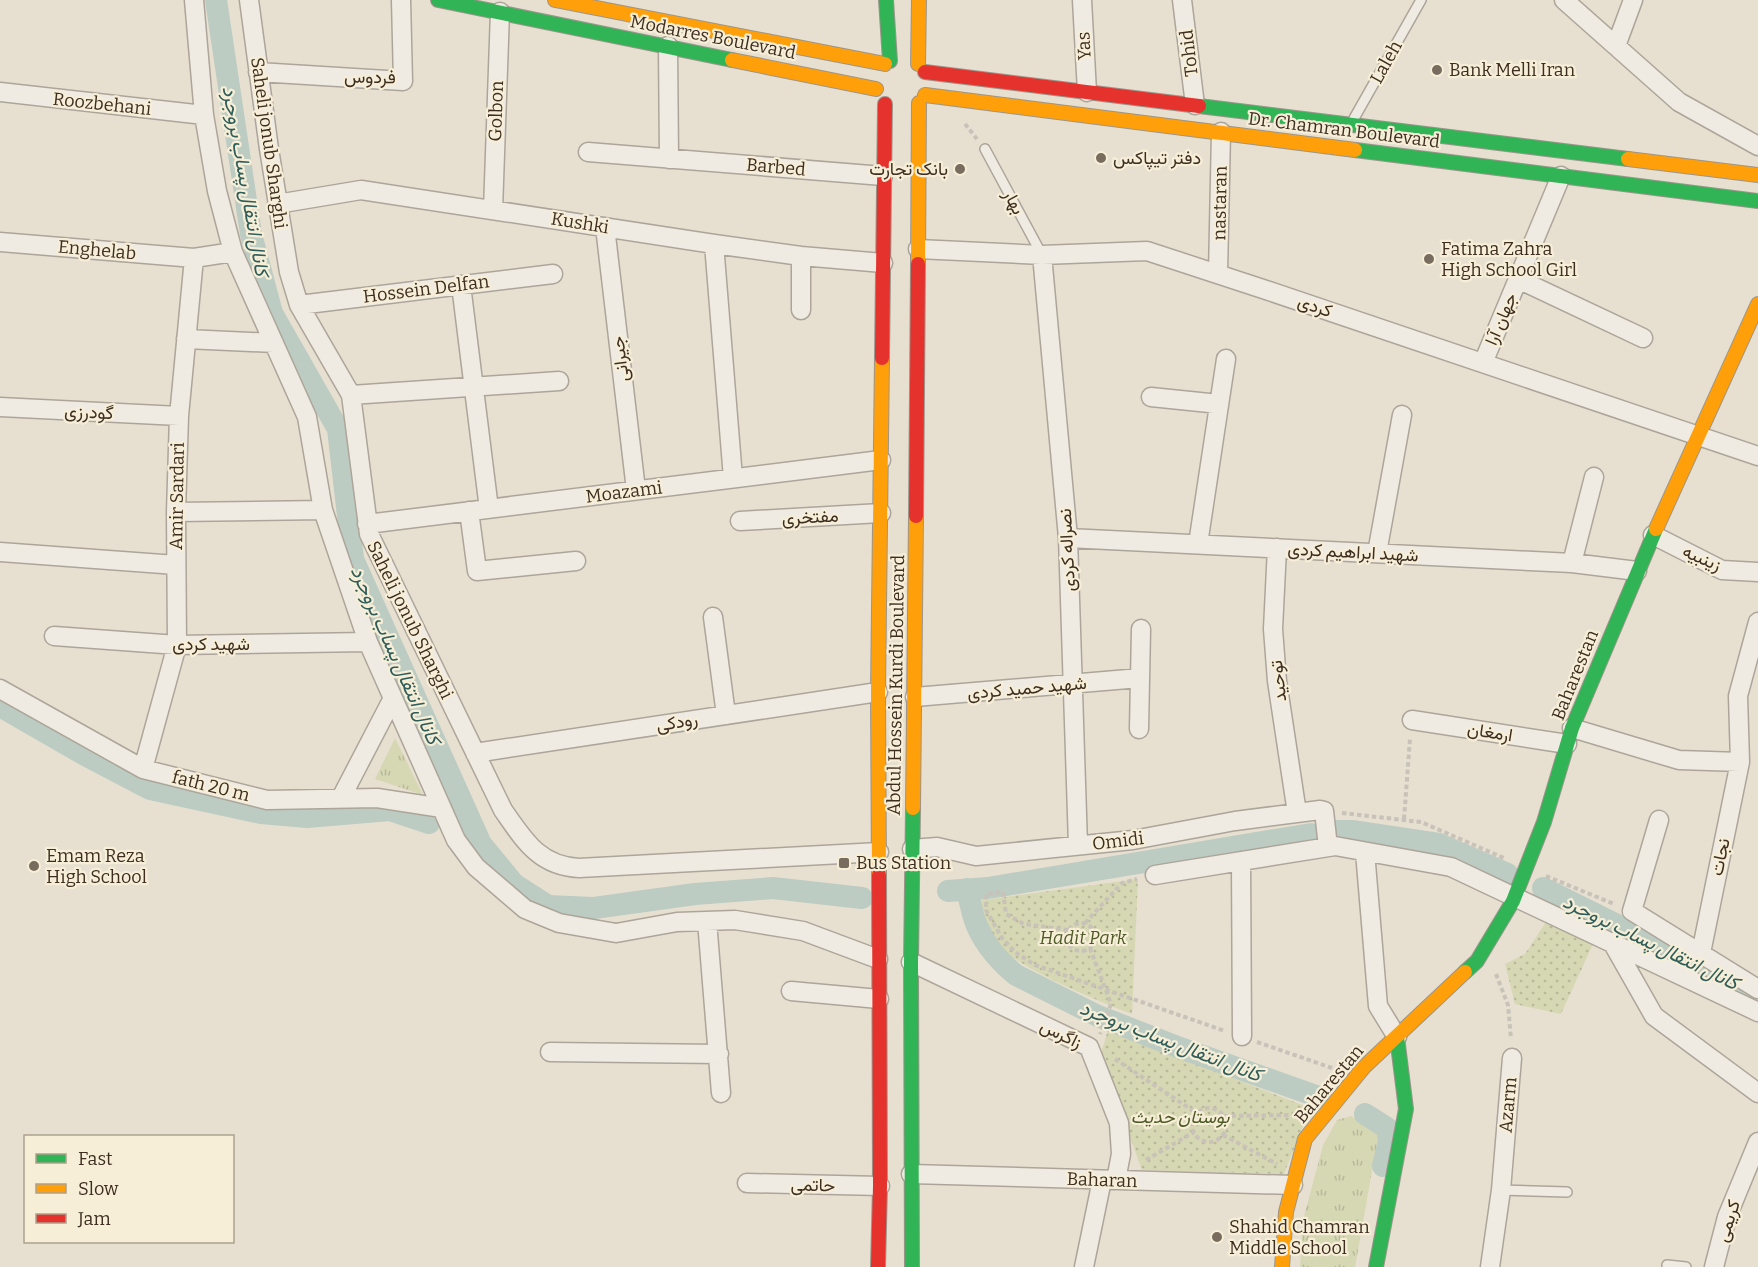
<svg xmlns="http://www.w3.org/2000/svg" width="1758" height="1267" viewBox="0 0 1758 1267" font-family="Bitter,Vazirmatn,serif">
  <defs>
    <pattern id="grass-tufts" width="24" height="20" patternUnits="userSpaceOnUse" patternTransform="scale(1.5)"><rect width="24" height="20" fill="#d6d7b3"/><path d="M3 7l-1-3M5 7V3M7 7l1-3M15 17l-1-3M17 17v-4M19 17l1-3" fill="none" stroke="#b9b99a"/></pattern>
    <pattern id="park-dots" width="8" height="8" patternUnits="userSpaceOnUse" patternTransform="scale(1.5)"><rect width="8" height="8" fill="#d6d7b3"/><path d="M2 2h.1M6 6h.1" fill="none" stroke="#b9b99a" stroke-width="1.8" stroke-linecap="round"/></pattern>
  </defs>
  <rect width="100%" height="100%" fill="#e7e0d1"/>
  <!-- grass -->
  <path fill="url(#grass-tufts)" d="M 395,738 L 423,795 L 375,779 Z
    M 1351,1116 L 1379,1132 L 1355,1267 L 1300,1267 L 1303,1220 L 1323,1145 L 1337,1120 Z"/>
  <!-- park -->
  <path fill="url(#park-dots)" d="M 1138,879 L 1132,1014 C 1099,1001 1007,965 990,936 C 984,926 981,912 976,901 Z
    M 1546,922 L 1593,944 L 1561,1014 L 1515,1004 L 1505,964 L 1525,954 Z
    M 1108,1030 L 1310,1108 L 1284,1174 L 1142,1170 L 1100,1056 Z"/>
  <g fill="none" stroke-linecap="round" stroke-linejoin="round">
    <!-- canal -->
    <path stroke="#bcccc2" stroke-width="22" d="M 216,0 L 251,234 L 272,313 L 338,429 L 353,559 L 481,844 L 514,884 L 548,906 L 594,908 L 695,894 L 773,888 L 862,898
      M 0,706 L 85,755 L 150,789 L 261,813 L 307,817 L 390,810 L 429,823
      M 1337,831 L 1352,831 L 1439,844 L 1508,874
      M 1543,888 L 1746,989
      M 967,889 C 970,901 972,915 977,926 C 985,945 1001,963 1016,975 L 1098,1016 L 1175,1046 L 1322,1098
      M 948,891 L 988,888 L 1311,834
      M 1365,1114 L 1387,1128 L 1389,1140 L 1383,1166"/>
    <defs>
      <path id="lane" d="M 1352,122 L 1421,0
        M 985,149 L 1042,255
        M 1501,1190 L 1567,1192
        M 1667,1265 L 1686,1267"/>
      <path id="street" d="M 194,0 L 204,115 L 217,191 L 233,252 L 307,417 L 323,510 L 368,642 L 456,840 L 476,867 L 525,909 L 559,923 L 616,933 L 677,922 L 735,920 L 803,931 L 878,959
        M 249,0 L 269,149 L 289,272 L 299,305 L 351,395 L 369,534 L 503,810 C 524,840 539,866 579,868 L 879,852
        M 1082,0 L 1087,92
        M 1182,0 L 1195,105
        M 1564,0 L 1679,102 L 1758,146
        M 668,46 L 669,159
        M 1616,46 L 1633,0
        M 258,72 L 403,81 L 401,0
        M 0,92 L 204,115
        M 588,152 L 883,176
        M 277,204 L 361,190 L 714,244 L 801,256 L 883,263
        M 493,210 L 500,12
        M 605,227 L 636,490
        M 0,242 L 194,258
        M 714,244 L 733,478
        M 918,249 L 1042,255 L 1147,251 L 1263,289 L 1758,456
        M 1042,255 L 1068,538 L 1078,845
        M 1218,274 L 1221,132
        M 1518,279 L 1643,338
        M 461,285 L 489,509
        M 299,305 L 553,274
        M 801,310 L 801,256
        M 186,339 L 274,343
        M 1483,363 L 1561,176
        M 351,395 L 559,381
        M 1151,397 L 1219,404
        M 0,407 L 179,416
        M 469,511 L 477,571 L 576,561
        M 176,512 L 323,510
        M 740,521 L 881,513
        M 367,524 L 881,460
        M 1653,535 L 1722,570 L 1758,572
        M 1068,538 L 1572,563 L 1637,571
        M 1198,544 L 1226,359
        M 1277,548 L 1273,629 L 1277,681 L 1297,813
        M 0,552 L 176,565
        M 1377,553 L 1402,415
        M 1572,563 L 1594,477
        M 713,617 L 726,715
        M 54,636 L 177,645 L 368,642
        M 0,689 L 143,769 L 267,800 L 377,798 L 442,808
        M 915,697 L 1140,678
        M 1412,720 L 1567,744
        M 1572,728 L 1679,760 L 1740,762
        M 1139,729 L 1141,629
        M 475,753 L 878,692
        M 143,769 L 177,645 L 176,512 L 179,416 L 194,258 L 233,252
        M 341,798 L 393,698
        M 1659,820 L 1632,911 L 1758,989
        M 912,849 L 937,847 L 976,856 L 1133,840 L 1235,821 L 1320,810 L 1324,811 L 1328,847
        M 1365,852 L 1378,1006 L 1397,1037
        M 1241,861 L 1242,1036
        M 1155,875 L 1335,846 L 1451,867 L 1758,1012
        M 707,921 L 721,1093
        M 1612,942 L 1654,1016 L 1758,1093
        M 1701,953 L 1740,762 L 1738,696 L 1758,622
        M 911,962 L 1089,1047 L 1119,1123 L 1121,1154 L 1116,1180
        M 791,991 L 879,999
        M 550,1052 L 719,1054
        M 911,1174 L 1293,1185
        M 747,1183 L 880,1186
        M 1084,1267 L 1102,1180
        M 1490,1267 L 1501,1190 L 1512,1058
        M 1714,1267 L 1727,1217 L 1758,1142"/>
      <path id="fast" d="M 438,0 L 732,60
        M 886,0 L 890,61
        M 1199,106 L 1628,159
        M 1355,150 L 1758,201
        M 1465,972 L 1477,961 L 1513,901 L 1544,822 L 1572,728 L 1656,529
        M 912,1267 L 911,962 L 913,808
        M 1376,1267 L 1406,1109 L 1397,1037"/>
      <path id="slow" d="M 555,0 L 885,64
        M 732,60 L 876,89
        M 918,64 L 919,0
        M 925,95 L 1355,150
        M 1628,159 L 1758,175
        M 918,264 L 919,103
        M 1656,529 L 1758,304
        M 913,808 L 916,516
        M 879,875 L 878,692 L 882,358
        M 1282,1267 L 1286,1212 L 1305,1139 L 1364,1067 L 1465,972"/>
      <path id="jam" d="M 925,72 L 1199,106
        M 882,358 L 885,104
        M 916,516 L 918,264
        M 878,1267 L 880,1186 L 879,875"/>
    </defs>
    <!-- lane casing -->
    <use href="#lane" stroke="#ada599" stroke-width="12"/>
    <!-- street casing -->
    <use href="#street" stroke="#ada599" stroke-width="21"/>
    <!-- fast casing -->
    <use href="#fast" stroke="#9c958a" stroke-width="16"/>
    <!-- slow casing -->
    <use href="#slow" stroke="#9c958a" stroke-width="16"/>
    <!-- jam casing -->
    <use href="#jam" stroke="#9c958a" stroke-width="16"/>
    <!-- path -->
    <path stroke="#c8c2b9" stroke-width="4" stroke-dasharray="4.5 3" stroke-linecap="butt" d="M 965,124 L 977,139
      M 1342,813 L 1421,822 L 1506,859
      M 1404,819 L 1410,739
      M 1546,876 L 1614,904
      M1067 937a14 14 0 1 1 28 0a14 14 0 1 1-28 0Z
      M 1085,923 L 1122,883 L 1137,879
      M 1068,930 L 1024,924 L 1006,914 L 1003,892 L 986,894 L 986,910 L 1002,938 L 1015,952 L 1035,965 L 1225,1031
      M 1090,948 L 1111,1004 L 1100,1034
      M 1496,974 L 1508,1005 L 1511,1039
      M 1257,1042 L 1335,1069
      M 1115,1059 L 1198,1114
      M1192 1125a17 17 0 1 1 34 0a17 17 0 1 1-34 0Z
      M 1224,1116 L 1295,1115
      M 1223,1135 L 1277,1164
      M 1146,1160 L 1194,1132"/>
    <!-- lane -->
    <use href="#lane" stroke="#efebe3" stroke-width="9"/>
    <!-- street -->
    <use href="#street" stroke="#efebe3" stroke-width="18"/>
    <!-- fast -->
    <use href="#fast" stroke="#30b455" stroke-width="14"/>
    <!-- slow -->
    <use href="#slow" stroke="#ff9f0a" stroke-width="14"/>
    <!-- jam -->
    <use href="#jam" stroke="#e5322d" stroke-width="14"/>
  </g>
  <!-- markers -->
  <g fill="#786c5e" stroke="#f7eed8" stroke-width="2">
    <circle cx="1437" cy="70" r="6"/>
    <circle cx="1101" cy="158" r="6"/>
    <circle cx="960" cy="169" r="6"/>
    <circle cx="1429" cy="259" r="6"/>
    <rect x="838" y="857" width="12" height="12" rx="3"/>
    <circle cx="34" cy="866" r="6"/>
    <circle cx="1217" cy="1237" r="6"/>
  </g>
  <g text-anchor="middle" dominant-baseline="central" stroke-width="4.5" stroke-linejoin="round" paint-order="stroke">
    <!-- street labels -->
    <g font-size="18" fill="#3d2e20" stroke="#f7eed8">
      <text transform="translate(713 37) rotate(11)">Modarres Boulevard</text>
      <text transform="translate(1084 46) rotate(-93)">Yas</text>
      <text transform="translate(1189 53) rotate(-97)">Tohid</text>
      <text transform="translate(1386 62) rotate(-61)">Laleh</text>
      <text transform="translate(370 77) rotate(1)">فردوس</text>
      <text transform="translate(102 104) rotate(6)">Roozbehani</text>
      <text transform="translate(496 111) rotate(-88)">Golbon</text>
      <text transform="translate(1344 130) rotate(7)">Dr. Chamran Boulevard</text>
      <text transform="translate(269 143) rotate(82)">Saheli jonub Sharghi</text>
      <text transform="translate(776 167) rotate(5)">Barbed</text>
      <text transform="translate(1014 202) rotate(62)">بهار</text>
      <text transform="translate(1220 203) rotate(-89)">nastaran</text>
      <text transform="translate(580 223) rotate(9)">Kushki</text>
      <text transform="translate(97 250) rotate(5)">Enghelab</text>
      <text transform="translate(426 289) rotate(-7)">Hossein Delfan</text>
      <text transform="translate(1315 306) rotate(19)">کردی</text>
      <text transform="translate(1501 319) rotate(-67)">جهان آرا</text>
      <text transform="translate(620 359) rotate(-97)">جیرانی</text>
      <text transform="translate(89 412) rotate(3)">گودرزی</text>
      <text transform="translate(624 492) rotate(-7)">Moazami</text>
      <text transform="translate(177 496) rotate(-89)">Amir Sardari</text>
      <text transform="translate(810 517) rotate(-3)">مفتخری</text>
      <text transform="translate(1067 550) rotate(-93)">نصراله کردی</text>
      <text transform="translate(1353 552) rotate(3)">شهید ابراهیم کردی</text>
      <text transform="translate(1702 558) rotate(24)">زینبیه</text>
      <text transform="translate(410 620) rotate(64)">Saheli jonub Sharghi</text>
      <text x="211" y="644">شهید کردی</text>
      <text transform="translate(1575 675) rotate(-68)">Baharestan</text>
      <text transform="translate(1278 681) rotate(-96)">توحید</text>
      <text transform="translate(896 685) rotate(-89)">Abdul Hossein Kurdi Boulevard</text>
      <text transform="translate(1027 688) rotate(-5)">شهید حمید کردی</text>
      <text transform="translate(677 722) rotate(-9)">رودکی</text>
      <text transform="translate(1490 732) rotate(9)">ارمغان</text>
      <text transform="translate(211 786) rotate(14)">fath 20 m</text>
      <text transform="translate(1118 841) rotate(-7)">Omidi</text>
      <text transform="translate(1720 857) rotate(-78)">نجات</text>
      <text transform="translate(1061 1034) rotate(26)">زاگرس</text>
      <text transform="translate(1329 1084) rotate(-50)">Baharestan</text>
      <text transform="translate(1508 1105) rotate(-85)">Azarm</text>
      <text transform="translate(1102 1180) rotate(2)">Baharan</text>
      <text transform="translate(813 1185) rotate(1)">حاتمی</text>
      <text transform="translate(1728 1221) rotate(-72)">کریمی</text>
    </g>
    <!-- poi labels -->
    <g font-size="18" fill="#3d2e20" stroke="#f7eed8" text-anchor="start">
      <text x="1449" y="70">Bank Melli Iran</text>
      <text x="1113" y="158">دفتر تیپاکس</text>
      <text x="948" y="169" text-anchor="end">بانک تجارت</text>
      <text x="1441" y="249">Fatima Zahra<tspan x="1441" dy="21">High School Girl</tspan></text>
      <text x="46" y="856">Emam Reza<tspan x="46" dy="21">High School</tspan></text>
      <text x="856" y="863">Bus Station</text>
      <text x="1229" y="1227">Shahid Chamran<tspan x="1229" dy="21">Middle School</tspan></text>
    </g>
    <!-- park labels -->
    <g font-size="18" font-style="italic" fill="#4d5a26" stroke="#f7eed8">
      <text x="1083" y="938">Hadit Park</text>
      <text x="1180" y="1117">بوستان حدیث</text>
    </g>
    <!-- water labels -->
    <g font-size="20" font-style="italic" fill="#2f5d5a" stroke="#f7eed8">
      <text transform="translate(246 181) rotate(80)">کانال انتقال پساب بروجرد</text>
      <text transform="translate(396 655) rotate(66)">کانال انتقال پساب بروجرد</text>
      <text transform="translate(1651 942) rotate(26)">کانال انتقال پساب بروجرد</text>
      <text transform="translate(1171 1041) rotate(21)">کانال انتقال پساب بروجرد</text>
    </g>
  </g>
  <!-- legend -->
  <rect x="24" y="1135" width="210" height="108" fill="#f7eed8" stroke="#ada18e" stroke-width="1.5"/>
  <rect x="36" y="1154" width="30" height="9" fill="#30b455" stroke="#ada18e" stroke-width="1.5"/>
  <text x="78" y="1165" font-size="18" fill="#3d2e20">Fast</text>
  <rect x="36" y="1184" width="30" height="9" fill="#ff9f0a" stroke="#ada18e" stroke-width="1.5"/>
  <text x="78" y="1195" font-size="18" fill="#3d2e20">Slow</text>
  <rect x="36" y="1214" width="30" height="9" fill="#e5322d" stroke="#ada18e" stroke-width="1.5"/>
  <text x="78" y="1225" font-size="18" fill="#3d2e20">Jam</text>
</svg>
